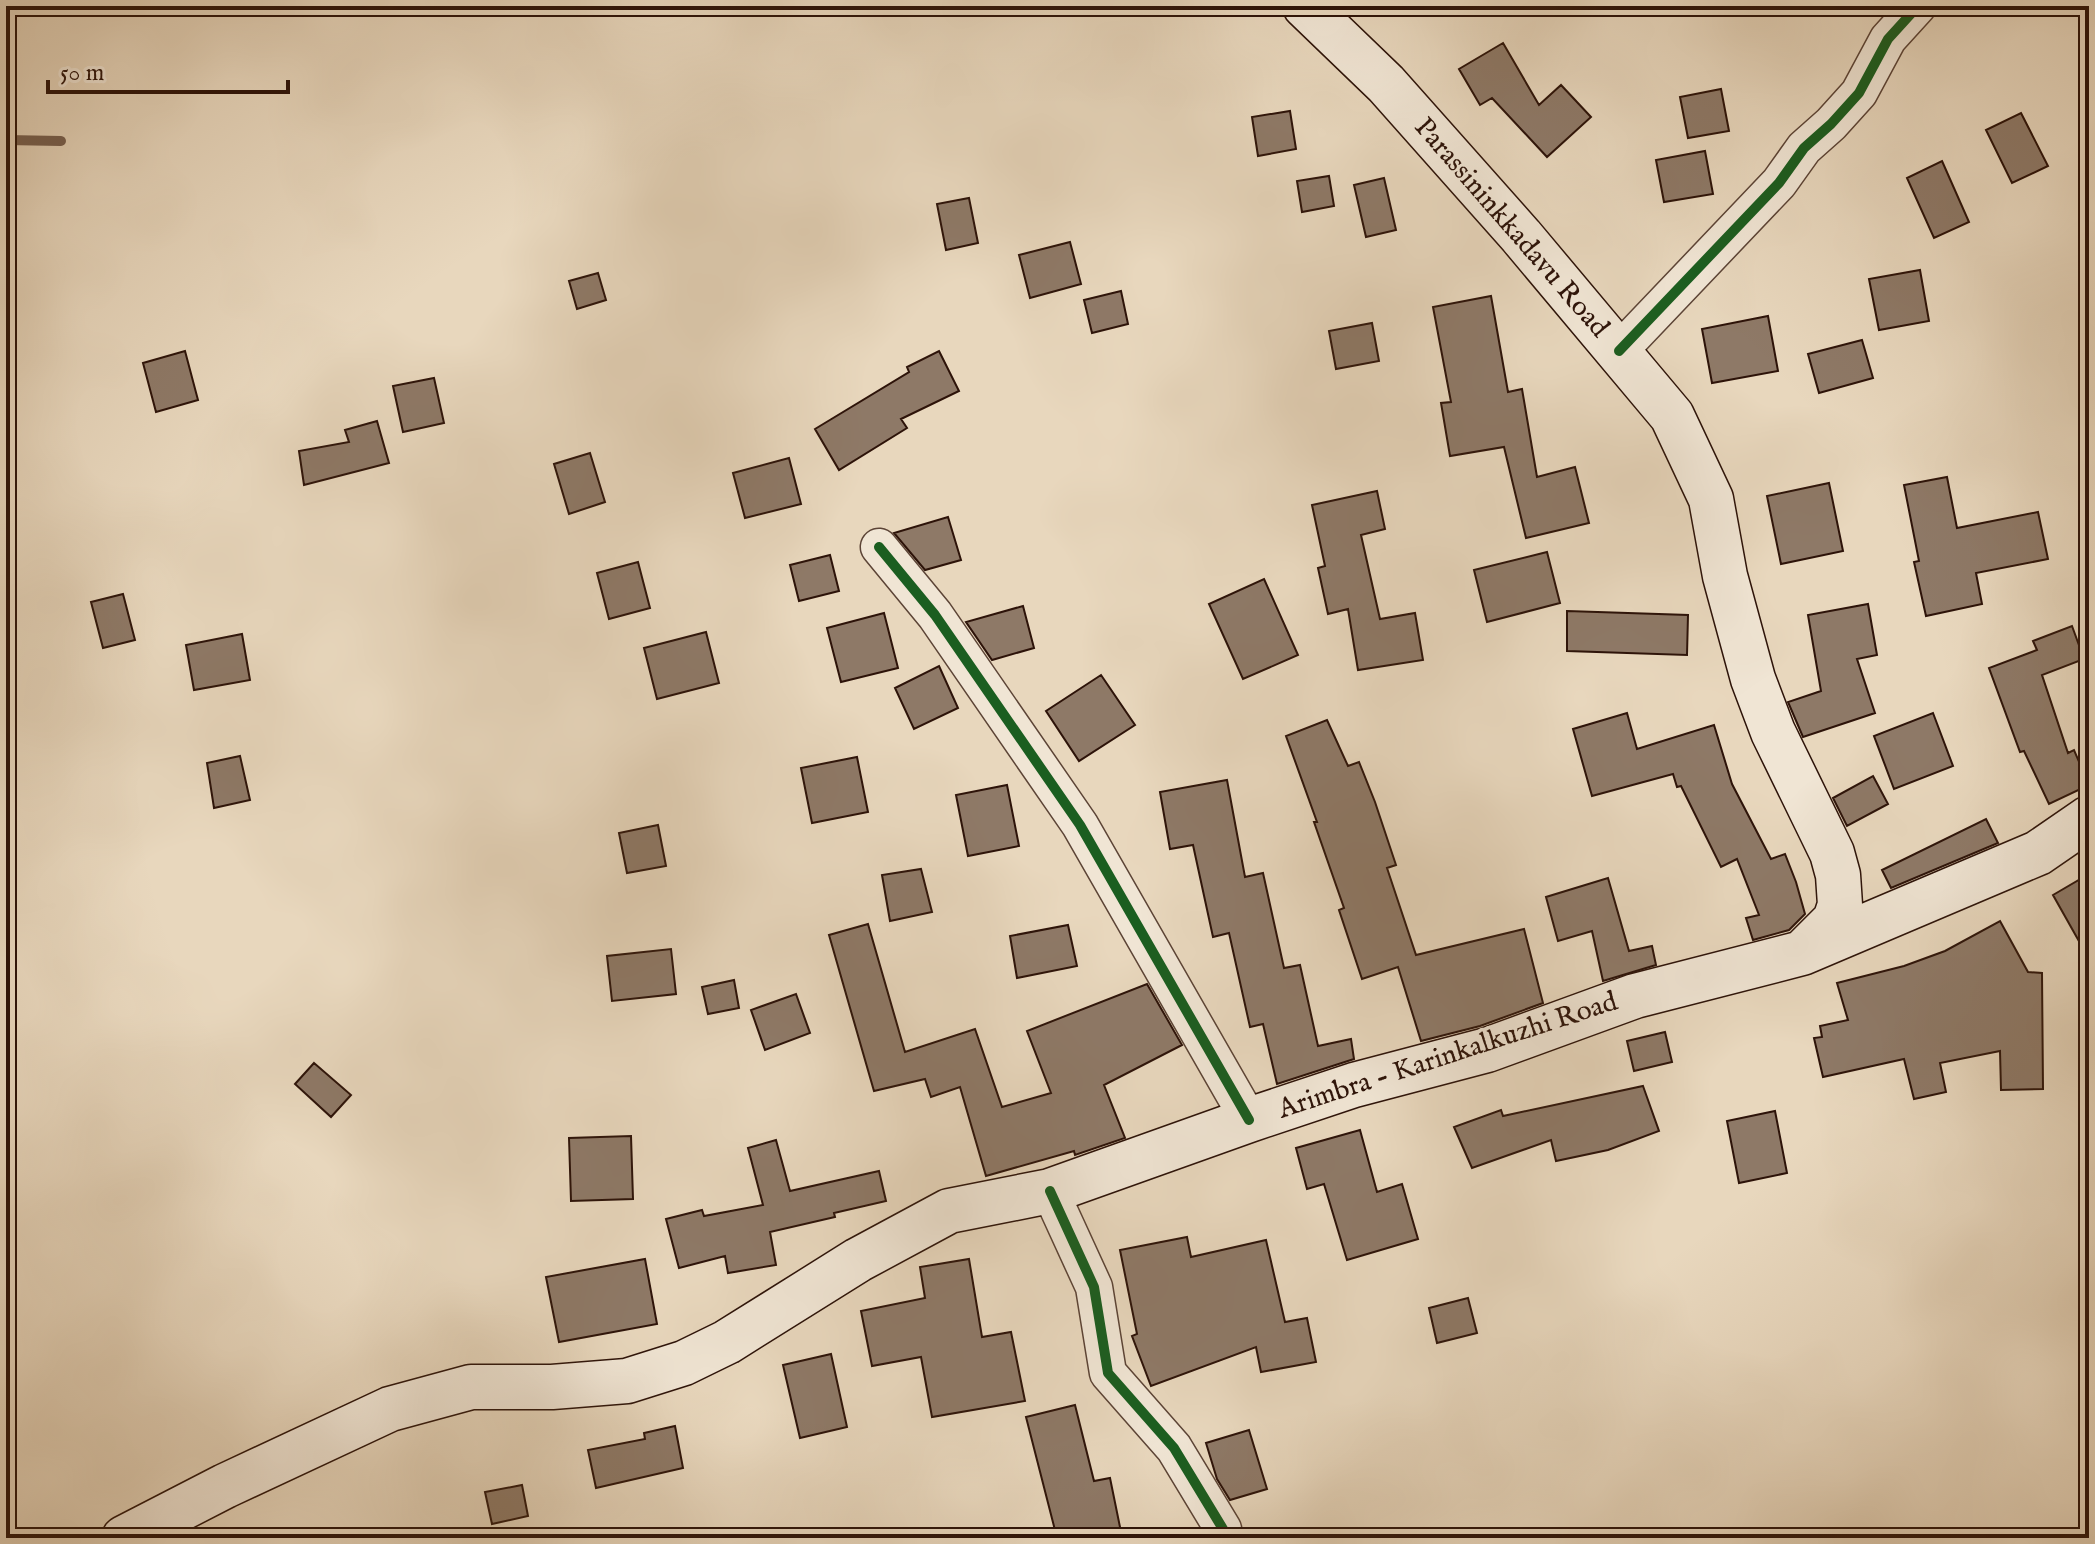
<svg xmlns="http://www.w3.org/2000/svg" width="2095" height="1544" viewBox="0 0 2095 1544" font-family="'IM FELL English',serif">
  <rect width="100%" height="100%" fill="#e8d7bd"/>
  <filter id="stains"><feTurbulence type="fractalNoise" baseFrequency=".0025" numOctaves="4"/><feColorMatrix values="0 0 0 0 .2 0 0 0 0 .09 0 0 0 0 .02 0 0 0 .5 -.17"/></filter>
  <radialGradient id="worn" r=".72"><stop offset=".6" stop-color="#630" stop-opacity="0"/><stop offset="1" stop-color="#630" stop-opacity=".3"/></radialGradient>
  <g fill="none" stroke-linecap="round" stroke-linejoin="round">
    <!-- stream -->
    <path stroke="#776050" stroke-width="10" d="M 6,140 L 61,141"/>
  </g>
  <!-- building -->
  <path fill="#8e7967" stroke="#2d1309" stroke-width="2" d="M 1503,43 L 1539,105 L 1561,85 L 1591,117 L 1547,157 L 1492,98 L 1480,105 L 1459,69 Z
    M 1721,89 L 1729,131 L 1688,138 L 1680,97 Z
    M 1290,111 L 1296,149 L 1258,156 L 1252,117 Z
    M 2021,113 L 2048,166 L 2012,183 L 1986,130 Z
    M 1705,151 L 1713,194 L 1664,202 L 1656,160 Z
    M 1942,161 L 1969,222 L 1934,238 L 1907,178 Z
    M 1329,176 L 1334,206 L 1302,212 L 1297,181 Z
    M 1384,178 L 1396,230 L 1366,237 L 1354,185 Z
    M 969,198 L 978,243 L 946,250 L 937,204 Z
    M 1070,242 L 1081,284 L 1030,298 L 1019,255 Z
    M 1920,270 L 1929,321 L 1879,330 L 1869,279 Z
    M 598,273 L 606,300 L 577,309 L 569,281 Z
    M 1121,291 L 1128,324 L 1092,333 L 1084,300 Z
    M 1491,296 L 1508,392 L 1522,389 L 1537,477 L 1575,467 L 1589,523 L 1526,538 L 1504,447 L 1450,456 L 1441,403 L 1451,402 L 1433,307 Z
    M 1768,316 L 1778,371 L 1712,383 L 1702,329 Z
    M 1372,323 L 1379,361 L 1336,369 L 1329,331 Z
    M 1862,340 L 1873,378 L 1819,393 L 1808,354 Z
    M 185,351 L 198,400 L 156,412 L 143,363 Z
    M 939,351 L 959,391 L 901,419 L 907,428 L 839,470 L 815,429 L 909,372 L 907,367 Z
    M 434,378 L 444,423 L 403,432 L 393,386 Z
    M 377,421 L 389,463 L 304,485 L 299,451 L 349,442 L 345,430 Z
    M 590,453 L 605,502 L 569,514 L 554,464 Z
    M 789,458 L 801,504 L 745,518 L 733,473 Z
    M 1947,477 L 1957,528 L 2038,512 L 2048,559 L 1976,573 L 1982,604 L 1926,616 L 1914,562 L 1919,561 L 1904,485 Z
    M 1829,483 L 1843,551 L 1781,564 L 1767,496 Z
    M 1377,491 L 1385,529 L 1361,535 L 1380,619 L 1415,613 L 1423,660 L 1358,670 L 1348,609 L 1328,614 L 1318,568 L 1325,566 L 1312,505 Z
    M 948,517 L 961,560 L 925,570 L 894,533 Z
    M 1547,552 L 1560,603 L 1487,622 L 1474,570 Z
    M 830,555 L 839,591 L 799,601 L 790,565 Z
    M 638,562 L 650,608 L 609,619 L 597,573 Z
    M 1264,579 L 1298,655 L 1243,679 L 1209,604 Z
    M 123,594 L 135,640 L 103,648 L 91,602 Z
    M 1868,604 L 1877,655 L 1857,659 L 1875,713 L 1803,737 L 1788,702 L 1821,691 L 1808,615 Z
    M 1023,606 L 1034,648 L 992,660 L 966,622 Z
    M 1567,611 L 1688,615 L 1687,655 L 1567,651 Z
    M 884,613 L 898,668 L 841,682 L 827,628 Z
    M 2072,626 L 2084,659 L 2042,675 L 2068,753 L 2074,750 L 2089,785 L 2049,804 L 2024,751 L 2020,752 L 1989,668 L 2037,650 L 2033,641 Z
    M 706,632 L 719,683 L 657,699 L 644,648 Z
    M 242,634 L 250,680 L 194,690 L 186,645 Z
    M 939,666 L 958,708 L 914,729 L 895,688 Z
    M 1101,675 L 1135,725 L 1079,761 L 1046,711 Z
    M 1627,713 L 1637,749 L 1714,725 L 1732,784 L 1771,859 L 1785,854 L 1796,882 L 1805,914 L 1789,930 L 1753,940 L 1746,918 L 1759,915 L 1737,859 L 1721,867 L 1681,786 L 1677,787 L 1673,774 L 1592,796 L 1573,729 Z
    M 1933,713 L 1953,766 L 1894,789 L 1874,736 Z
    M 1327,720 L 1348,766 L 1359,762 L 1375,802 L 1396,865 L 1387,868 L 1416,955 L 1524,929 L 1543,1003 L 1480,1026 L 1421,1041 L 1398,967 L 1362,979 L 1339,910 L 1344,908 L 1314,822 L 1317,822 L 1286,736 Z
    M 240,756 L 250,800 L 214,808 L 207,763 Z
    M 857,757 L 868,812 L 812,823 L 801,768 Z
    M 1873,776 L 1888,804 L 1847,826 L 1833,798 Z
    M 1227,780 L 1245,877 L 1263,873 L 1284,968 L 1300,965 L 1318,1046 L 1351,1039 L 1354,1059 L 1277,1084 L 1263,1024 L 1250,1027 L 1229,933 L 1213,937 L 1193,845 L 1170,849 L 1160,792 Z
    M 1007,785 L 1019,846 L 968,856 L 956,795 Z
    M 1986,819 L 1998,843 L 1891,888 L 1882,870 Z
    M 658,825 L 666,866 L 627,873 L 619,833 Z
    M 921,869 L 932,912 L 890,921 L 882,875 Z
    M 2089,874 L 2089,959 L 2053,895 Z
    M 1608,878 L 1629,951 L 1652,946 L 1656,965 L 1603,981 L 1592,931 L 1558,941 L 1546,897 Z
    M 2000,921 L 2028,972 L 2042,973 L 2043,1089 L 2001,1090 L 2000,1051 L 1940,1063 L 1946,1092 L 1914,1099 L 1904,1059 L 1823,1077 L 1814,1038 L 1822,1037 L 1820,1026 L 1848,1020 L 1837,983 L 1904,966 L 1945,951 Z
    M 868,924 L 905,1052 L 975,1029 L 1002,1107 L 1051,1093 L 1027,1031 L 1147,984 L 1182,1045 L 1104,1085 L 1125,1138 L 1075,1155 L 1074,1151 L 986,1176 L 960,1087 L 931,1097 L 925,1079 L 874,1091 L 829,935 Z
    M 1068,925 L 1077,966 L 1017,978 L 1010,936 Z
    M 671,949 L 676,994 L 612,1001 L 607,956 Z
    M 734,980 L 739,1008 L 708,1014 L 702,987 Z
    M 796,994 L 810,1033 L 765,1050 L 751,1010 Z
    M 1665,1032 L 1672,1062 L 1634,1071 L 1627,1041 Z
    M 314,1063 L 351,1095 L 331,1117 L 295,1084 Z
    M 1643,1086 L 1659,1131 L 1608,1150 L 1556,1161 L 1551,1140 L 1472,1168 L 1454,1127 L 1501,1110 L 1503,1116 Z
    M 1775,1111 L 1787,1173 L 1739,1183 L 1727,1121 Z
    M 1360,1130 L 1377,1192 L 1402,1184 L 1418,1239 L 1347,1260 L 1324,1184 L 1307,1189 L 1296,1148 Z
    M 631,1136 L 633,1199 L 571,1201 L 569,1138 Z
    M 776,1140 L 790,1191 L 879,1171 L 886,1201 L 834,1213 L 835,1217 L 770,1232 L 776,1265 L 728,1273 L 725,1256 L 679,1268 L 666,1219 L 702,1210 L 704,1216 L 763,1205 L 748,1148 Z
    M 1187,1237 L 1191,1257 L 1266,1240 L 1285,1322 L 1307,1318 L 1316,1362 L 1261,1372 L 1256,1347 L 1151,1386 L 1132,1336 L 1137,1334 L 1120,1250 Z
    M 645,1259 L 657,1324 L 559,1342 L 546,1277 Z
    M 969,1259 L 982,1337 L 1011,1332 L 1025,1401 L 932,1417 L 921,1357 L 872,1366 L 861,1311 L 925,1298 L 920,1267 Z
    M 1468,1298 L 1477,1333 L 1437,1343 L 1429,1308 Z
    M 831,1354 L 847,1427 L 800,1438 L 783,1365 Z
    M 1075,1405 L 1094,1481 L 1110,1478 L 1121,1532 L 1091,1538 L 1057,1538 L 1026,1417 Z
    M 675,1426 L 683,1468 L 596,1488 L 588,1450 L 645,1439 L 644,1433 Z
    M 1249,1430 L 1267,1489 L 1230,1500 L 1217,1479 L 1206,1443 Z
    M 522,1485 L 528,1516 L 492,1524 L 485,1492 Z"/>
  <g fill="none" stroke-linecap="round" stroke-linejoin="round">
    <defs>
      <path id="street" d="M 1619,351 L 1779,183 L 1804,148 L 1831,124 L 1859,93 L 1888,39 L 1918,6
        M 879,547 L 935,615 L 1080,825 L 1249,1120
        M 1050,1191 L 1094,1287 L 1108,1373 L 1174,1448 L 1223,1529 L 1224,1538"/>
      <path id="secondary" d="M 1305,6 L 1386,84 L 1521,236 L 1672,416 L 1711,499 L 1725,576 L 1753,679 L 1773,732 L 1832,853 L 1838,875 L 1840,905 L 1835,920 L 1805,950
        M 124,1538 L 225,1486 L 390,1409 L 471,1387 L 552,1387 L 627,1381 L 684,1363 L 727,1342 L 858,1260 L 949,1211 L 1050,1191 L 1249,1120 L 1354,1085 L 1487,1050 L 1635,996 L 1802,953 L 2038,853 L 2089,818"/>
    </defs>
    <!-- street casing -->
    <use href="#street" stroke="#5c4436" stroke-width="39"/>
    <!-- secondary casing -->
    <use href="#secondary" stroke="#2d1309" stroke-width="47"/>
    <!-- street -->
    <use href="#street" stroke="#f0e5d4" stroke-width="36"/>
    <!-- secondary -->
    <use href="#secondary" stroke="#f0e5d4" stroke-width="44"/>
    <defs>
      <path id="cycleway" d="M 1619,351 L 1779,183 L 1804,148 L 1831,124 L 1859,93 L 1888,39 L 1918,6
        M 879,547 L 935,615 L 1080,825 L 1249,1120
        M 1050,1191 L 1094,1287 L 1108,1373 L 1174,1448 L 1223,1529 L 1224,1538"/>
    </defs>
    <!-- cycleway casing -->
    <use href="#cycleway" stroke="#f0e5d4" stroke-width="15"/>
    <!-- cycleway -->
    <use href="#cycleway" stroke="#1b5e20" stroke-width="10"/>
  </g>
  <g text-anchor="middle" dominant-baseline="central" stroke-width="7" stroke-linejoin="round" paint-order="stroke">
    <!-- street labels -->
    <g font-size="28" fill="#2d1309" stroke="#f0e5d4">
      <text transform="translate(1511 228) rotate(49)">Parassininkkadavu Road</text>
      <text transform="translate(1448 1056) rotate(-18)">Arimbra - Karinkalkuzhi Road</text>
    </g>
  </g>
  <!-- margin -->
  <rect width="2095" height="1544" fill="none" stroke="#e8d7bd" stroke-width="32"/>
  <rect x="8" y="8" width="2079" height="1528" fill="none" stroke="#2d1309" stroke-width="4"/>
  <rect x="16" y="16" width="2063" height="1512" fill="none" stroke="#2d1309" stroke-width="2"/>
  <!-- scale -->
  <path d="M48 80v12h240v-12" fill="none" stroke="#2d1309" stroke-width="4"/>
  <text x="60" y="80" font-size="24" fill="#2d1309" stroke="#f0e5d4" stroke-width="6" paint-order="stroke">50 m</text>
  <rect width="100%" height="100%" filter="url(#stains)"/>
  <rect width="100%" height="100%" fill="url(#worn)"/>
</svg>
